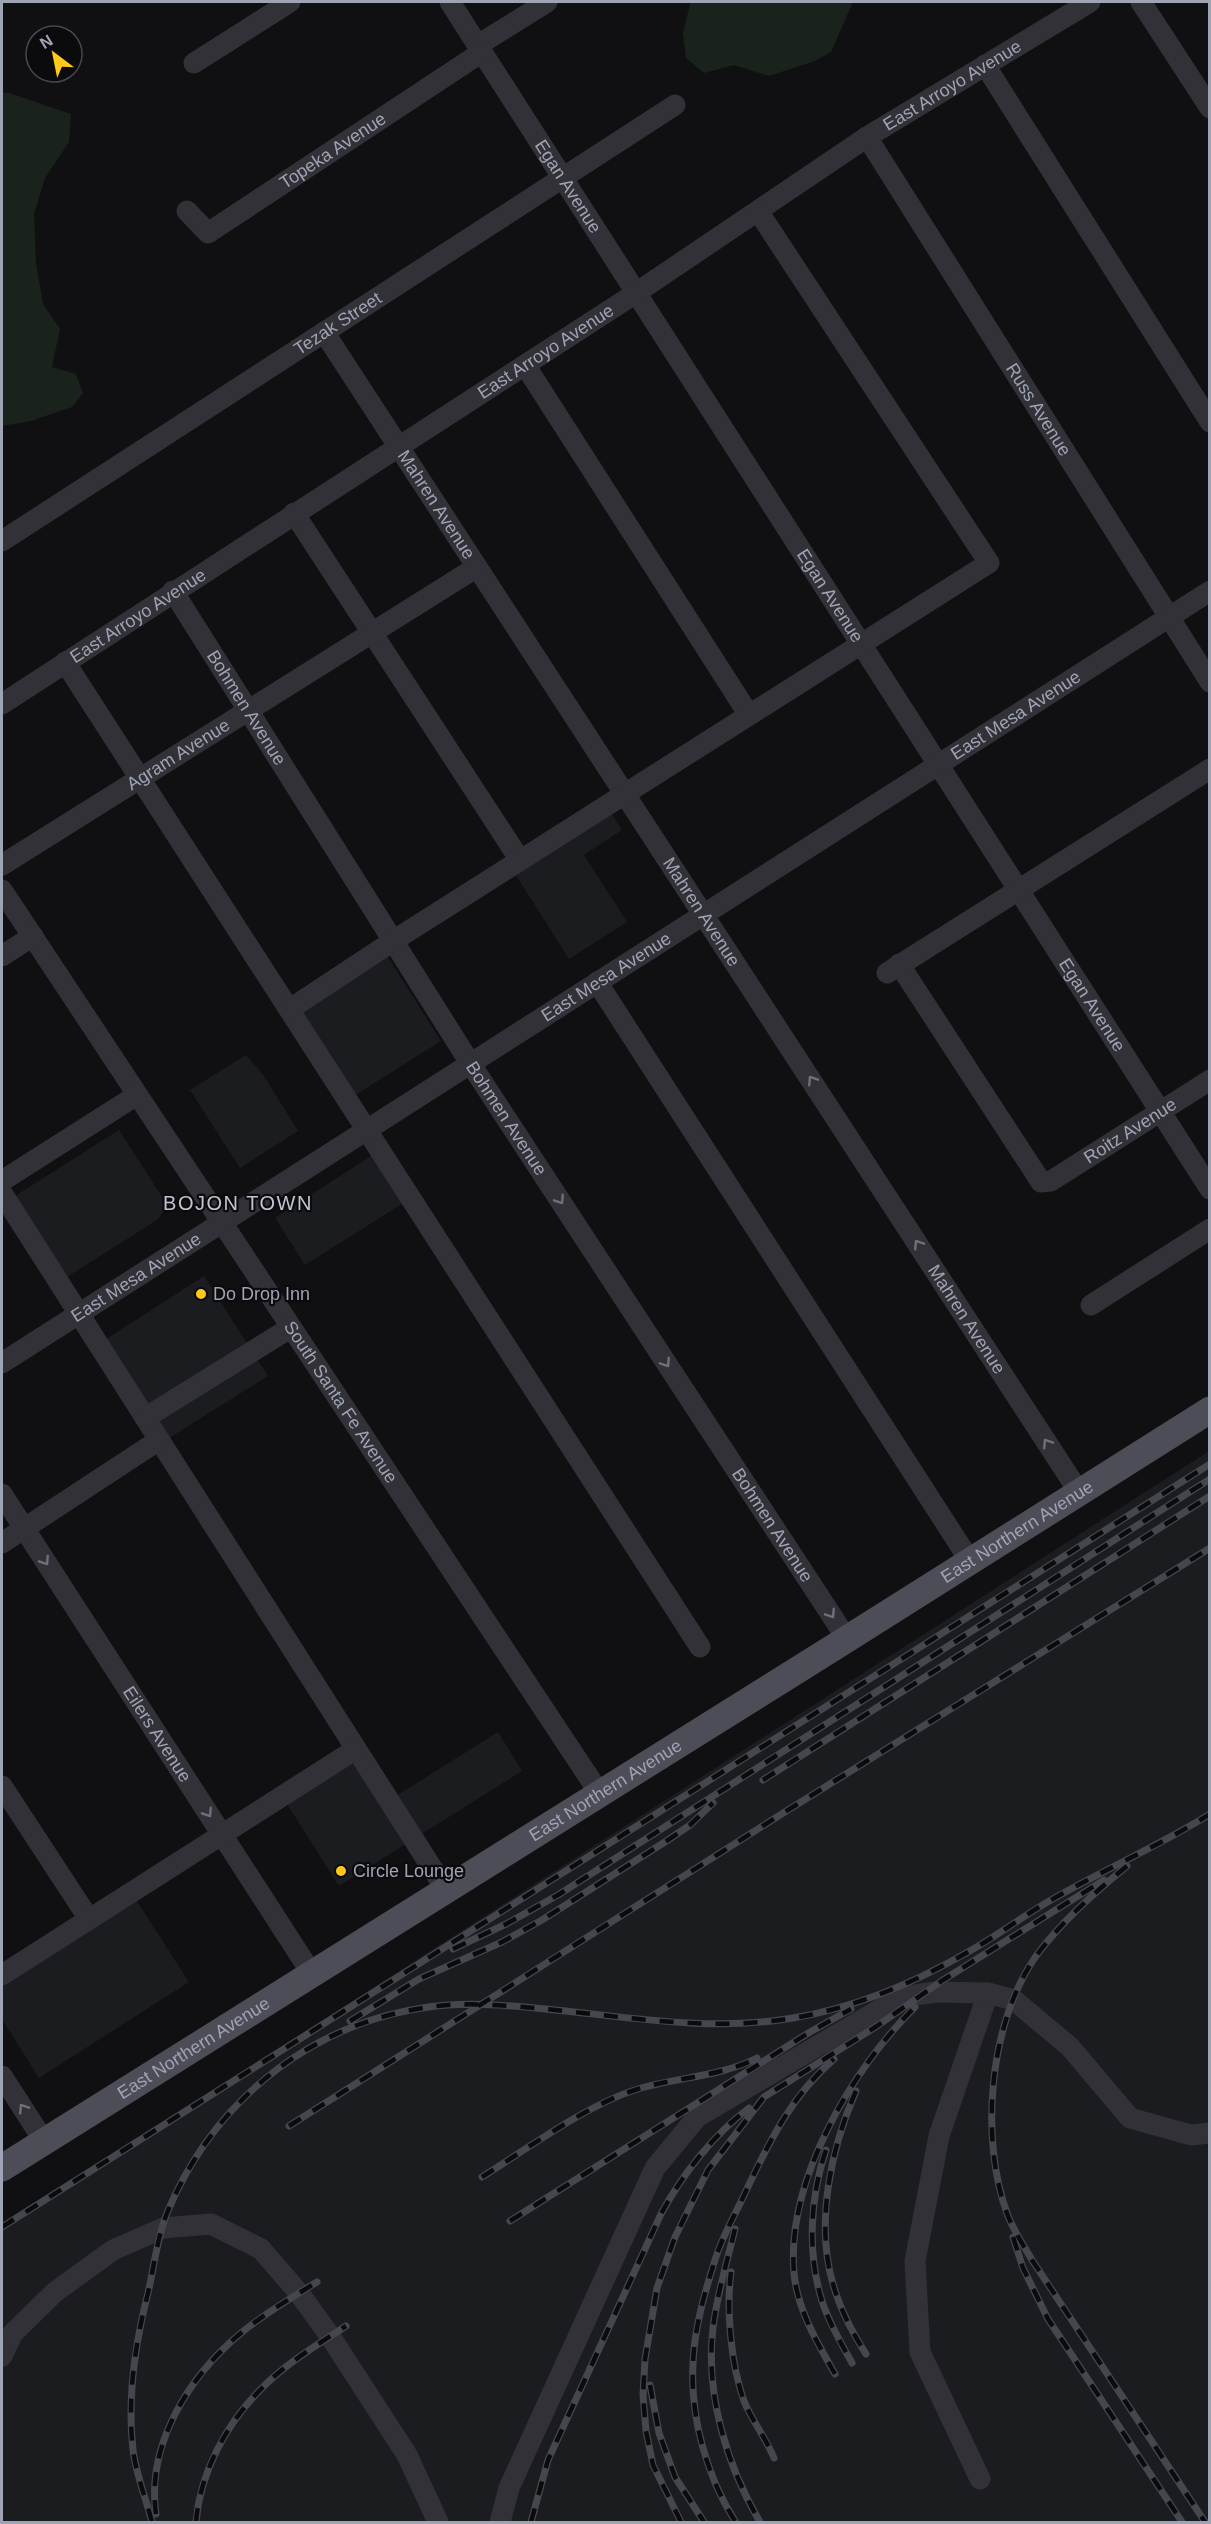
<svg xmlns="http://www.w3.org/2000/svg" width="1211" height="2524" viewBox="0 0 1211 2524" font-family="Arial,sans-serif">
  <rect width="100%" height="100%" fill="#101012"/>
  <!-- built -->
  <path fill="#1b1c1f" d="M 608,808 L 622,830 L 584,855 L 627,922 L 569,959 L 512,869 Z
    M 384,951 L 441,1041 L 354,1096 L 297,1007 Z
    M 246,1055 L 264,1076 L 298,1131 L 240,1168 L 190,1090 Z
    M 119,1130 L 168,1206 L 157,1220 L 67,1277 L 15,1196 Z
    M 374,1154 L 405,1202 L 305,1265 L 275,1218 Z
    M 204,1276 L 268,1376 L 163,1442 L 100,1343 Z
    M 1209,1451 L 1209,2522 L 2,2522 L 2,2226 Z
    M 498,1732 L 522,1771 L 339,1886 L 280,1793 L 361,1741 L 396,1796 Z
    M 133,1895 L 189,1982 L 39,2078 L 2,2019 L 2,1978 Z"/>
  <!-- green -->
  <path fill="#1a221c" d="M 689,2 L 853,2 L 831,52 L 815,61 L 769,76 L 734,65 L 704,73 L 686,58 L 683,33 L 690,4 Z
    M 2,93 L 9,93 L 71,114 L 69,142 L 45,178 L 34,214 L 36,263 L 43,304 L 60,329 L 52,367 L 76,374 L 83,393 L 72,407 L 31,421 L 2,426 Z"/>
  <g fill="none" stroke-linecap="round" stroke-linejoin="round">
    <!-- minor -->
    <g stroke="#313137" stroke-width="21">
      <path id="s1" d="M 450,2 L 1210,1189"/>
      <path d="M 1141,2 L 1210,108"/>
      <path d="M 478,45 L 547,2"/>
      <path d="M 194,63 L 290,2"/>
      <path d="M 985,65 L 1210,422"/>
      <path id="s2" d="M 867,137 L 1210,682"/>
      <path id="s3" d="M 187,211 L 208,233 L 482,52"/>
      <path id="s4" d="M 324,332 L 1079,1492"/>
      <path d="M 525,365 L 749,715"/>
      <path d="M 294,513 L 520,860"/>
      <path id="s5" d="M 2,541 L 675,105"/>
      <path id="s6" d="M 173,591 L 470,1063 L 847,1639"/>
      <path d="M 65,662 L 700,1647"/>
      <path id="s7" d="M 2,704 L 636,293 L 867,137 L 1090,2"/>
      <path id="s8" d="M 2,865 L 477,567"/>
      <path id="s9" d="M 2,890 L 600,1794"/>
      <path d="M 2,956 L 33,936"/>
      <path id="s10" d="M 899,964 L 1041,1182 L 1051,1181 L 1210,1080"/>
      <path d="M 887,973 L 1210,769"/>
      <path d="M 597,982 L 970,1561"/>
      <path d="M 290,1009 L 393,941 L 989,563 L 758,211"/>
      <path d="M 2,1181 L 137,1095"/>
      <path d="M 2,1193 L 446,1890"/>
      <path d="M 1091,1305 L 1210,1229"/>
      <path id="s11" d="M 2,1363 L 1210,591"/>
      <path d="M 145,1418 L 290,1328"/>
      <path id="s12" d="M 2,1494 L 312,1974"/>
      <path d="M 2,1543 L 159,1440"/>
      <path d="M 2,1786 L 89,1919"/>
      <path d="M 2,1975 L 356,1749"/>
      <path d="M 2,2076 L 44,2141"/>
      <path d="M 2,2356 L 13,2333 L 55,2292 L 113,2250 L 163,2228 L 211,2224 L 261,2249 L 299,2293 L 330,2336 L 407,2455 L 438,2522"/>
      <path d="M 980,2479 L 920,2352 L 915,2261 L 939,2136 L 988,1993"/>
      <path d="M 500,2522 L 509,2488 L 655,2168 L 697,2117 L 901,1997 L 936,1992 L 988,1993 L 1014,2000 L 1070,2047 L 1130,2118 L 1191,2135 L 1210,2133"/>
    </g>
    <!-- major -->
    <path stroke="#4c4d56" stroke-width="27" id="s13" d="M 2,2168 L 847,1639 L 1210,1410"/>
    <defs>
      <path id="rail" d="M 763,1780 L 1210,1496
        M 1127,1866 C 1093,1894 1062,1921 1036,1956 C 989,2023 979,2140 1008,2216 C 1014,2231 1024,2246 1032,2260 L 1205,2522
        M 453,1949 L 506,1924 L 558,1895 L 1210,1479
        M 350,2021 L 419,1979 L 502,1942 L 542,1920 L 668,1840 L 690,1825 L 713,1803
        M 856,2091 C 831,2148 815,2223 833,2284 C 840,2309 852,2332 866,2354
        M 289,2126 L 788,1810 L 1210,1548
        M 826,2150 C 810,2197 807,2253 822,2301 C 829,2323 841,2343 852,2363
        M 482,2177 C 527,2149 588,2104 638,2089 C 677,2077 720,2077 757,2058
        M 510,2221 L 810,2032 L 851,2009
        M 2,2227 L 1210,1464
        M 735,2229 C 727,2262 717,2294 713,2328 C 705,2394 727,2466 760,2522
        M 1013,2237 L 1023,2268 L 1048,2319 L 1182,2522
        M 731,2272 C 726,2310 731,2365 744,2401 C 752,2421 766,2438 774,2458
        M 835,2374 C 818,2344 797,2309 794,2273 C 786,2181 852,2069 915,2007
        M 650,2385 L 659,2433 L 675,2477 L 704,2522
        M 156,2514 C 146,2445 189,2376 241,2333 C 264,2314 291,2298 317,2282
        M 735,2521 C 707,2477 690,2417 693,2364 C 694,2329 705,2291 716,2257 C 723,2235 736,2213 746,2191 C 769,2142 792,2095 834,2059
        M 152,2522 C 146,2499 136,2474 133,2450 C 127,2398 135,2344 148,2293 C 154,2267 157,2238 167,2213 C 216,2095 321,2015 448,2005 C 481,2003 514,2006 546,2009 C 628,2017 711,2032 793,2018 C 854,2008 914,1983 968,1952 C 997,1936 1023,1916 1051,1900 C 1103,1870 1159,1846 1210,1814
        M 196,2522 C 200,2473 226,2424 261,2389 C 285,2364 317,2345 346,2326
        M 531,2522 L 548,2460 L 661,2214 C 682,2175 713,2135 749,2108
        M 681,2522 L 653,2465 L 646,2431 L 643,2395 L 645,2359 L 657,2288 L 675,2237 L 708,2170 L 764,2097 L 877,2026 L 943,1980 L 1104,1880"/>
    </defs>
    <!-- rail casing -->
    <use href="#rail" stroke="#45474e" stroke-width="7"/>
    <!-- rail -->
    <use href="#rail" stroke="#0b0b0d" stroke-width="4.5" stroke-dasharray="14" stroke-linecap="butt"/>
  </g>
  <!-- one-way arrows -->
  <defs><path id="oneway-chevron" d="M-2-3.5L2.5 0L-2 3.5" fill="none" stroke-width="1.6" stroke-linecap="round" stroke-linejoin="round" transform="scale(1.5)"/></defs>
  <g stroke="#6e707c">
    <use href="#oneway-chevron" transform="translate(812 1080) rotate(-123)"/>
    <use href="#oneway-chevron" transform="translate(560 1200) rotate(57)"/>
    <use href="#oneway-chevron" transform="translate(918 1244) rotate(-123)"/>
    <use href="#oneway-chevron" transform="translate(666 1363) rotate(57)"/>
    <use href="#oneway-chevron" transform="translate(1047 1443) rotate(-123)"/>
    <use href="#oneway-chevron" transform="translate(45 1561) rotate(57)"/>
    <use href="#oneway-chevron" transform="translate(831 1614) rotate(57)"/>
    <use href="#oneway-chevron" transform="translate(208 1813) rotate(57)"/>
    <use href="#oneway-chevron" transform="translate(23 2108) rotate(-123)"/>
  </g>
  <!-- markers -->
  <g fill="#ffc81b" stroke="#0b0b0d" stroke-width="2">
    <circle cx="201" cy="1294" r="6"/>
    <circle cx="341" cy="1871" r="6"/>
  </g>
  <g text-anchor="middle" dominant-baseline="central" stroke-width="4.5" stroke-linejoin="round" paint-order="stroke">
    <!-- street labels -->
    <g font-size="18" fill="#9fa4b4" stroke="#0b0b0d">
      <text stroke="none"><textPath href="#s7" startOffset="1134">East Arroyo Avenue</textPath></text>
      <text stroke="none"><textPath href="#s3" startOffset="180">Topeka Avenue</textPath></text>
      <text stroke="none"><textPath href="#s1" startOffset="219">Egan Avenue</textPath></text>
      <text stroke="none"><textPath href="#s5" startOffset="400">Tezak Street</textPath></text>
      <text stroke="none"><textPath href="#s7" startOffset="648">East Arroyo Avenue</textPath></text>
      <text stroke="none"><textPath href="#s2" startOffset="322">Russ Avenue</textPath></text>
      <text stroke="none"><textPath href="#s4" startOffset="206">Mahren Avenue</textPath></text>
      <text stroke="none"><textPath href="#s1" startOffset="705">Egan Avenue</textPath></text>
      <text stroke="none"><textPath href="#s7" startOffset="162">East Arroyo Avenue</textPath></text>
      <text stroke="none"><textPath href="#s6" startOffset="138">Bohmen Avenue</textPath></text>
      <text stroke="none"><textPath href="#s11" startOffset="1203">East Mesa Avenue</textPath></text>
      <text stroke="none"><textPath href="#s8" startOffset="208">Agram Avenue</textPath></text>
      <text stroke="none"><textPath href="#s4" startOffset="692">Mahren Avenue</textPath></text>
      <text stroke="none"><textPath href="#s11" startOffset="717">East Mesa Avenue</textPath></text>
      <text stroke="none"><textPath href="#s1" startOffset="1191">Egan Avenue</textPath></text>
      <text stroke="none"><textPath href="#s6" startOffset="624">Bohmen Avenue</textPath></text>
      <text stroke="none"><textPath href="#s10" startOffset="364">Roitz Avenue</textPath></text>
      <text stroke="none"><textPath href="#s11" startOffset="159">East Mesa Avenue</textPath></text>
      <text stroke="none"><textPath href="#s4" startOffset="1178">Mahren Avenue</textPath></text>
      <text stroke="none"><textPath href="#s9" startOffset="614">South Santa Fe Avenue</textPath></text>
      <text stroke="none"><textPath href="#s6" startOffset="1110">Bohmen Avenue</textPath></text>
      <text stroke="none"><textPath href="#s13" startOffset="1198">East Northern Avenue</textPath></text>
      <text stroke="none"><textPath href="#s12" startOffset="286">Eilers Avenue</textPath></text>
      <text stroke="none"><textPath href="#s13" startOffset="712">East Northern Avenue</textPath></text>
      <text stroke="none"><textPath href="#s13" startOffset="226">East Northern Avenue</textPath></text>
    </g>
    <!-- poi labels -->
    <g font-size="18" fill="#9fa4b4" stroke="#0b0b0d" text-anchor="start">
      <text x="213" y="1294">Do Drop Inn</text>
      <text x="353" y="1871">Circle Lounge</text>
    </g>
    <!-- neighbourhood labels -->
    <g font-size="20" letter-spacing="1.5" fill="#c1c3d0" stroke="#0b0b0d">
      <text x="238" y="1203">BOJON TOWN</text>
    </g>
  </g>
  <!-- border -->
  <rect width="1211" height="2524" fill="none" stroke="#9fa4b4" stroke-width="6"/>
  <!-- north arrow -->
  <g transform="translate(54 54) rotate(328)"><circle r="28" fill="#0b0b0d" stroke="#464850" stroke-width="1.5"/>
  <path d="M0-4.5L10 22L0 15L-10 22Z" fill="#ffc81b"/>
  <text y="-9" font-size="16" font-weight="bold" text-anchor="middle" fill="#9fa4b4">N</text>
  </g>
</svg>
